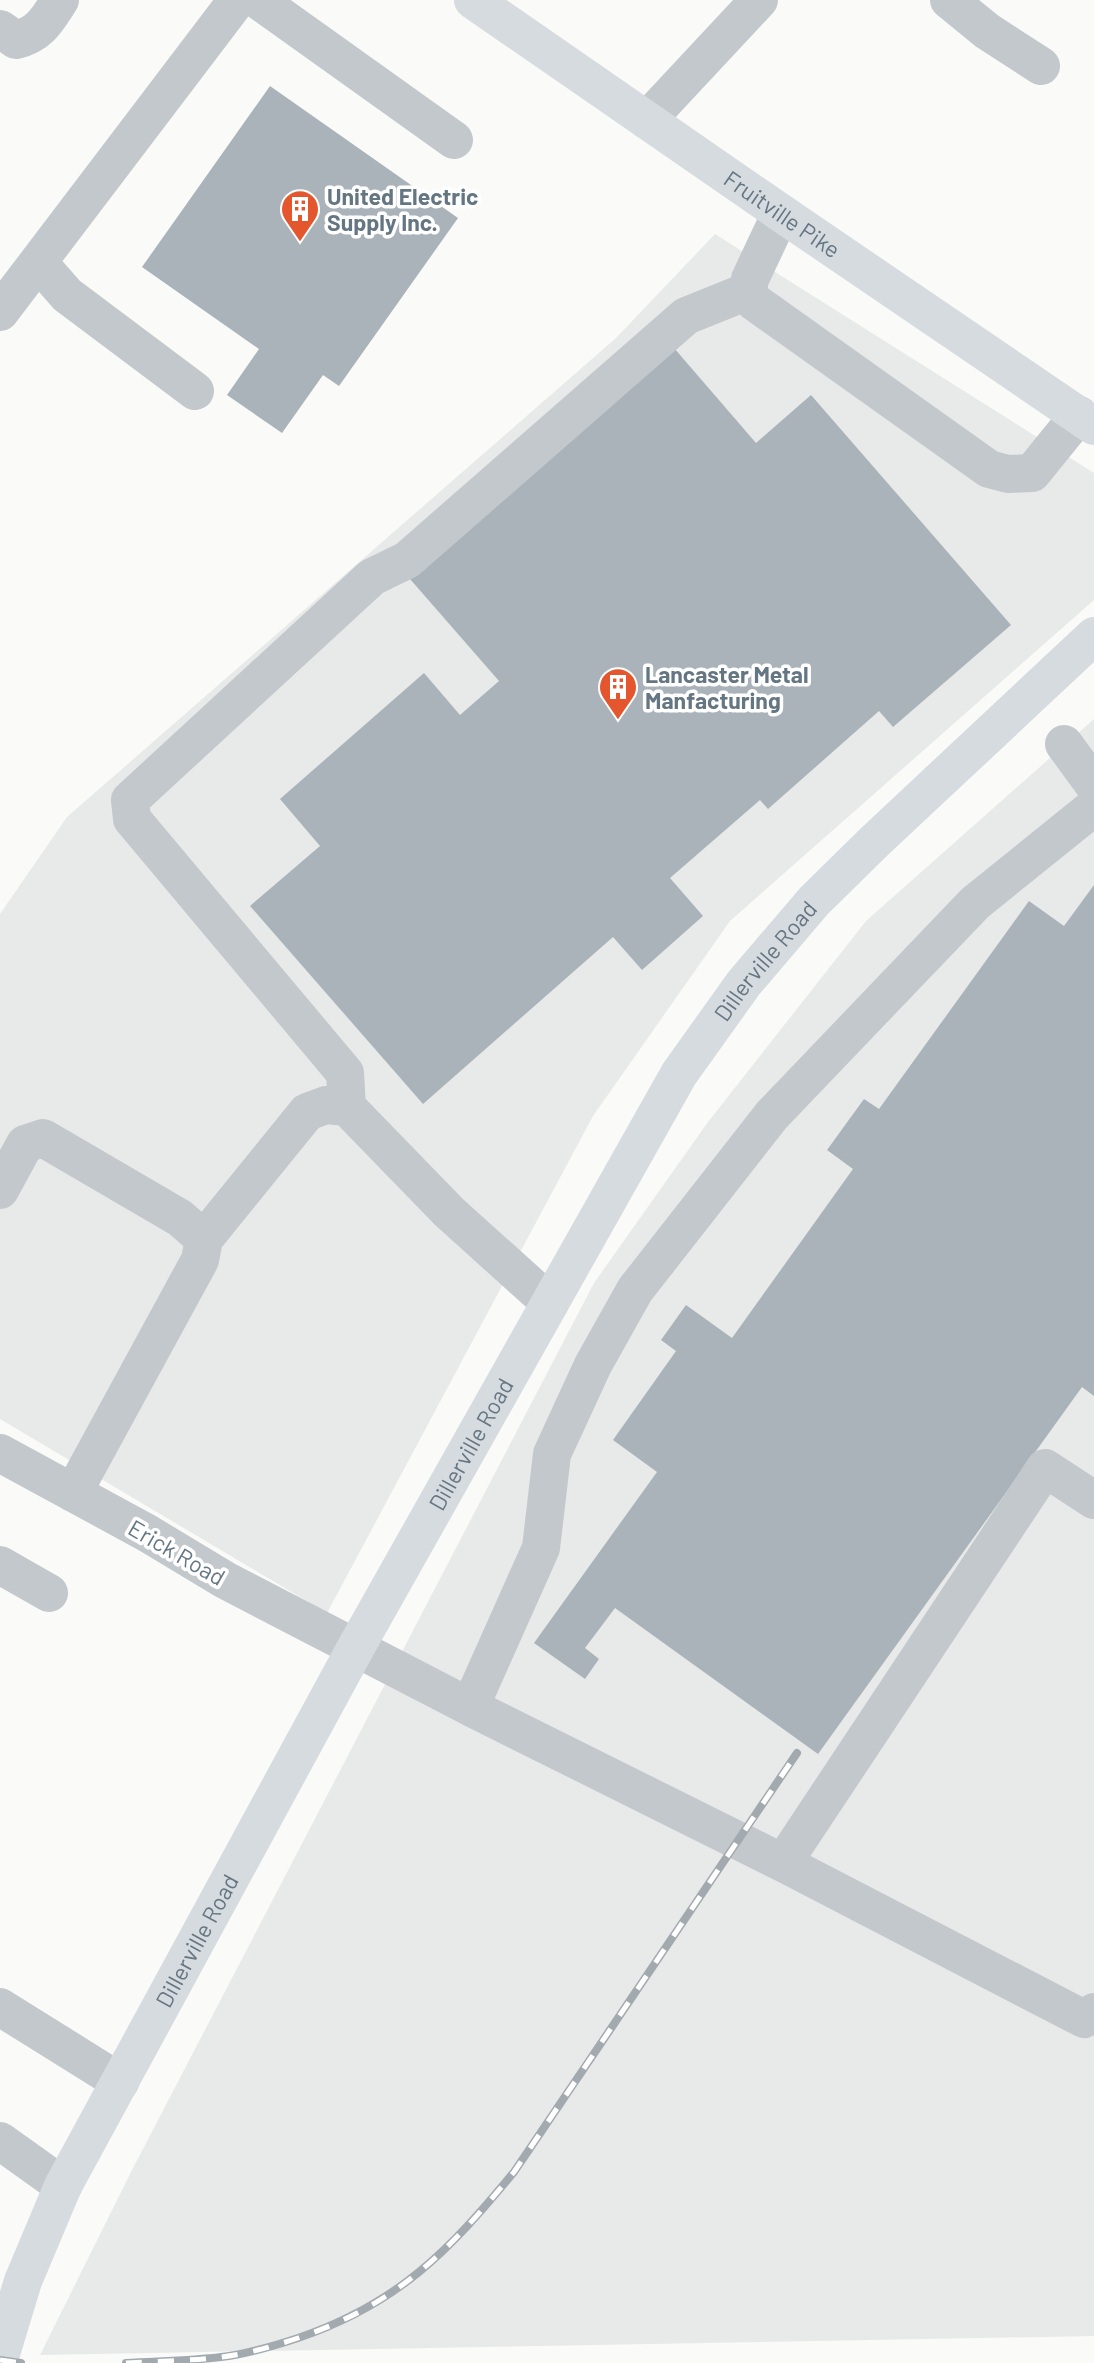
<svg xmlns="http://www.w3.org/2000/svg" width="1094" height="2363" viewBox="0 0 1094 2363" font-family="Barlow,sans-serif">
  <rect width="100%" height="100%" fill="#fafaf8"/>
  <!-- built -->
  <path fill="#e8e9e9" d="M 715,234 L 1094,473 L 1094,600 L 730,921 L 593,1116 L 327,1613 L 0,1419 L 0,914 L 67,817 L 616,338 Z
    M 1094,719 L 1094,2336 L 40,2355 L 132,2170 L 594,1283 L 708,1122 L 866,921 Z"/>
  <!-- building -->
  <path fill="#aab3b9" d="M 270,86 L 458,218 L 339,386 L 323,375 L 282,433 L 227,395 L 259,349 L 142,267 Z
    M 674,348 L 756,443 L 811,395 L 1011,625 L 893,727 L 879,711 L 768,809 L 760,800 L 670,878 L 703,916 L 642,970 L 613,937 L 423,1104 L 250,906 L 320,846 L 280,799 L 424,673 L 460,715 L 499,681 L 410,579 Z
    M 1094,885 L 1094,1396 L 1082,1387 L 818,1754 L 615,1608 L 585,1648 L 599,1659 L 585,1679 L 534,1643 L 657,1472 L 613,1440 L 676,1351 L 661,1340 L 686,1305 L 732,1338 L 853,1169 L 827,1150 L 864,1099 L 879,1109 L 1029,901 L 1064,926 Z"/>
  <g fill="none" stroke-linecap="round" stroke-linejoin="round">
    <!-- minor -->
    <path stroke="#c3c8cc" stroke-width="38" d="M 258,0 L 454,140
      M 949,0 L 987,31 L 1041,66
      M 0,29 L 16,40 C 40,34 47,20 60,0
      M 647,120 L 759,0
      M 781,213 L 750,279 L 748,291 L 753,301 L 989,469 L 1008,474 L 1032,473 L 1079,415
      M 0,312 L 38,262
      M 195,391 L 67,295 L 38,262 L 237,0
      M 1064,744 L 1094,785
      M 347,1107 L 345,1073 L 132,819 L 130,800 L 372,577 L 407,560 L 686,316 L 748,291
      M 0,1190 L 25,1144 L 43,1138 L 180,1218 L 204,1239 L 200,1260 L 73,1493
      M 204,1239 L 307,1112 L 326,1105 L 347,1107 L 449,1212 L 550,1303
      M 0,1453 L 147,1533 L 225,1580 L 470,1707 L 541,1548 L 552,1454 L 593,1365 L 635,1290 L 772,1115 L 975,903 L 1094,807
      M 1094,1500 L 1045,1468 L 783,1863 L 1084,2019 L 1094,2012
      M 0,1565 L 49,1593
      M 470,1707 L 783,1863
      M 0,2007 L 120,2082
      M 0,2141 L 63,2186"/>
    <!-- major -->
    <g stroke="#d6dbdf" stroke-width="38">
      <path id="s1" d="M 473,0 L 781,213 L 1094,426"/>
      <path id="s2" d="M 0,2357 L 23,2281 L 63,2186 L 355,1649 L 679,1074 L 744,983 L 814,901 L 874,842 L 1094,636"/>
    </g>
    <defs>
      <path id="rail" d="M 0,2360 L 21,2363
        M 126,2363 C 157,2361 190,2361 221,2357 C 247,2354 274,2346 298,2338 C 398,2304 449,2251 514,2172 L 797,1753"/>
    </defs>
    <!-- rail casing -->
    <use href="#rail" stroke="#a2aab0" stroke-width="8"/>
    <!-- rail -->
    <use href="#rail" stroke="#fff" stroke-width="5" stroke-dasharray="16" stroke-linecap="butt"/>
  </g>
  <!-- icons -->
  <defs>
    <symbol id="building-pin" viewBox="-11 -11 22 30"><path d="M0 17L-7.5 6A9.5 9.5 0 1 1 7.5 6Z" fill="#e4572e" stroke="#fff"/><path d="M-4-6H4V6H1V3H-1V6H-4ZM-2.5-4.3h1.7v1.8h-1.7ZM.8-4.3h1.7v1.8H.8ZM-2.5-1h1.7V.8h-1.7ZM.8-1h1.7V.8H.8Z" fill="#fff"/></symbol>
  </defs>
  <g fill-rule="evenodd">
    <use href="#building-pin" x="278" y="187" width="44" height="60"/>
    <use href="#building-pin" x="596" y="665" width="44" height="60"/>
  </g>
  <g text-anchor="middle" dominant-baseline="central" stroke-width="7" stroke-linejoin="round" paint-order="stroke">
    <!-- poi labels -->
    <g font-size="23" font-weight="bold" fill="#657683" stroke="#fff" text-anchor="start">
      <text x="327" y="196">United Electric<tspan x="327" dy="26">Supply Inc.</tspan></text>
      <text x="645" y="674">Lancaster Metal<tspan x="645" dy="26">Manfacturing</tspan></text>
    </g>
    <!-- street labels -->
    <g font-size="23" fill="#657683" stroke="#fff">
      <text stroke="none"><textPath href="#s1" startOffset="376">Fruitville Pike</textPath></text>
      <text stroke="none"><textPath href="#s2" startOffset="1596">Dillerville Road</textPath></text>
      <text stroke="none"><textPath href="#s2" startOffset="1029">Dillerville Road</textPath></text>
      <text transform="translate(177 1552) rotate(30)">Erick Road</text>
      <text stroke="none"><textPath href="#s2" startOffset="462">Dillerville Road</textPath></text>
    </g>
  </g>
</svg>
